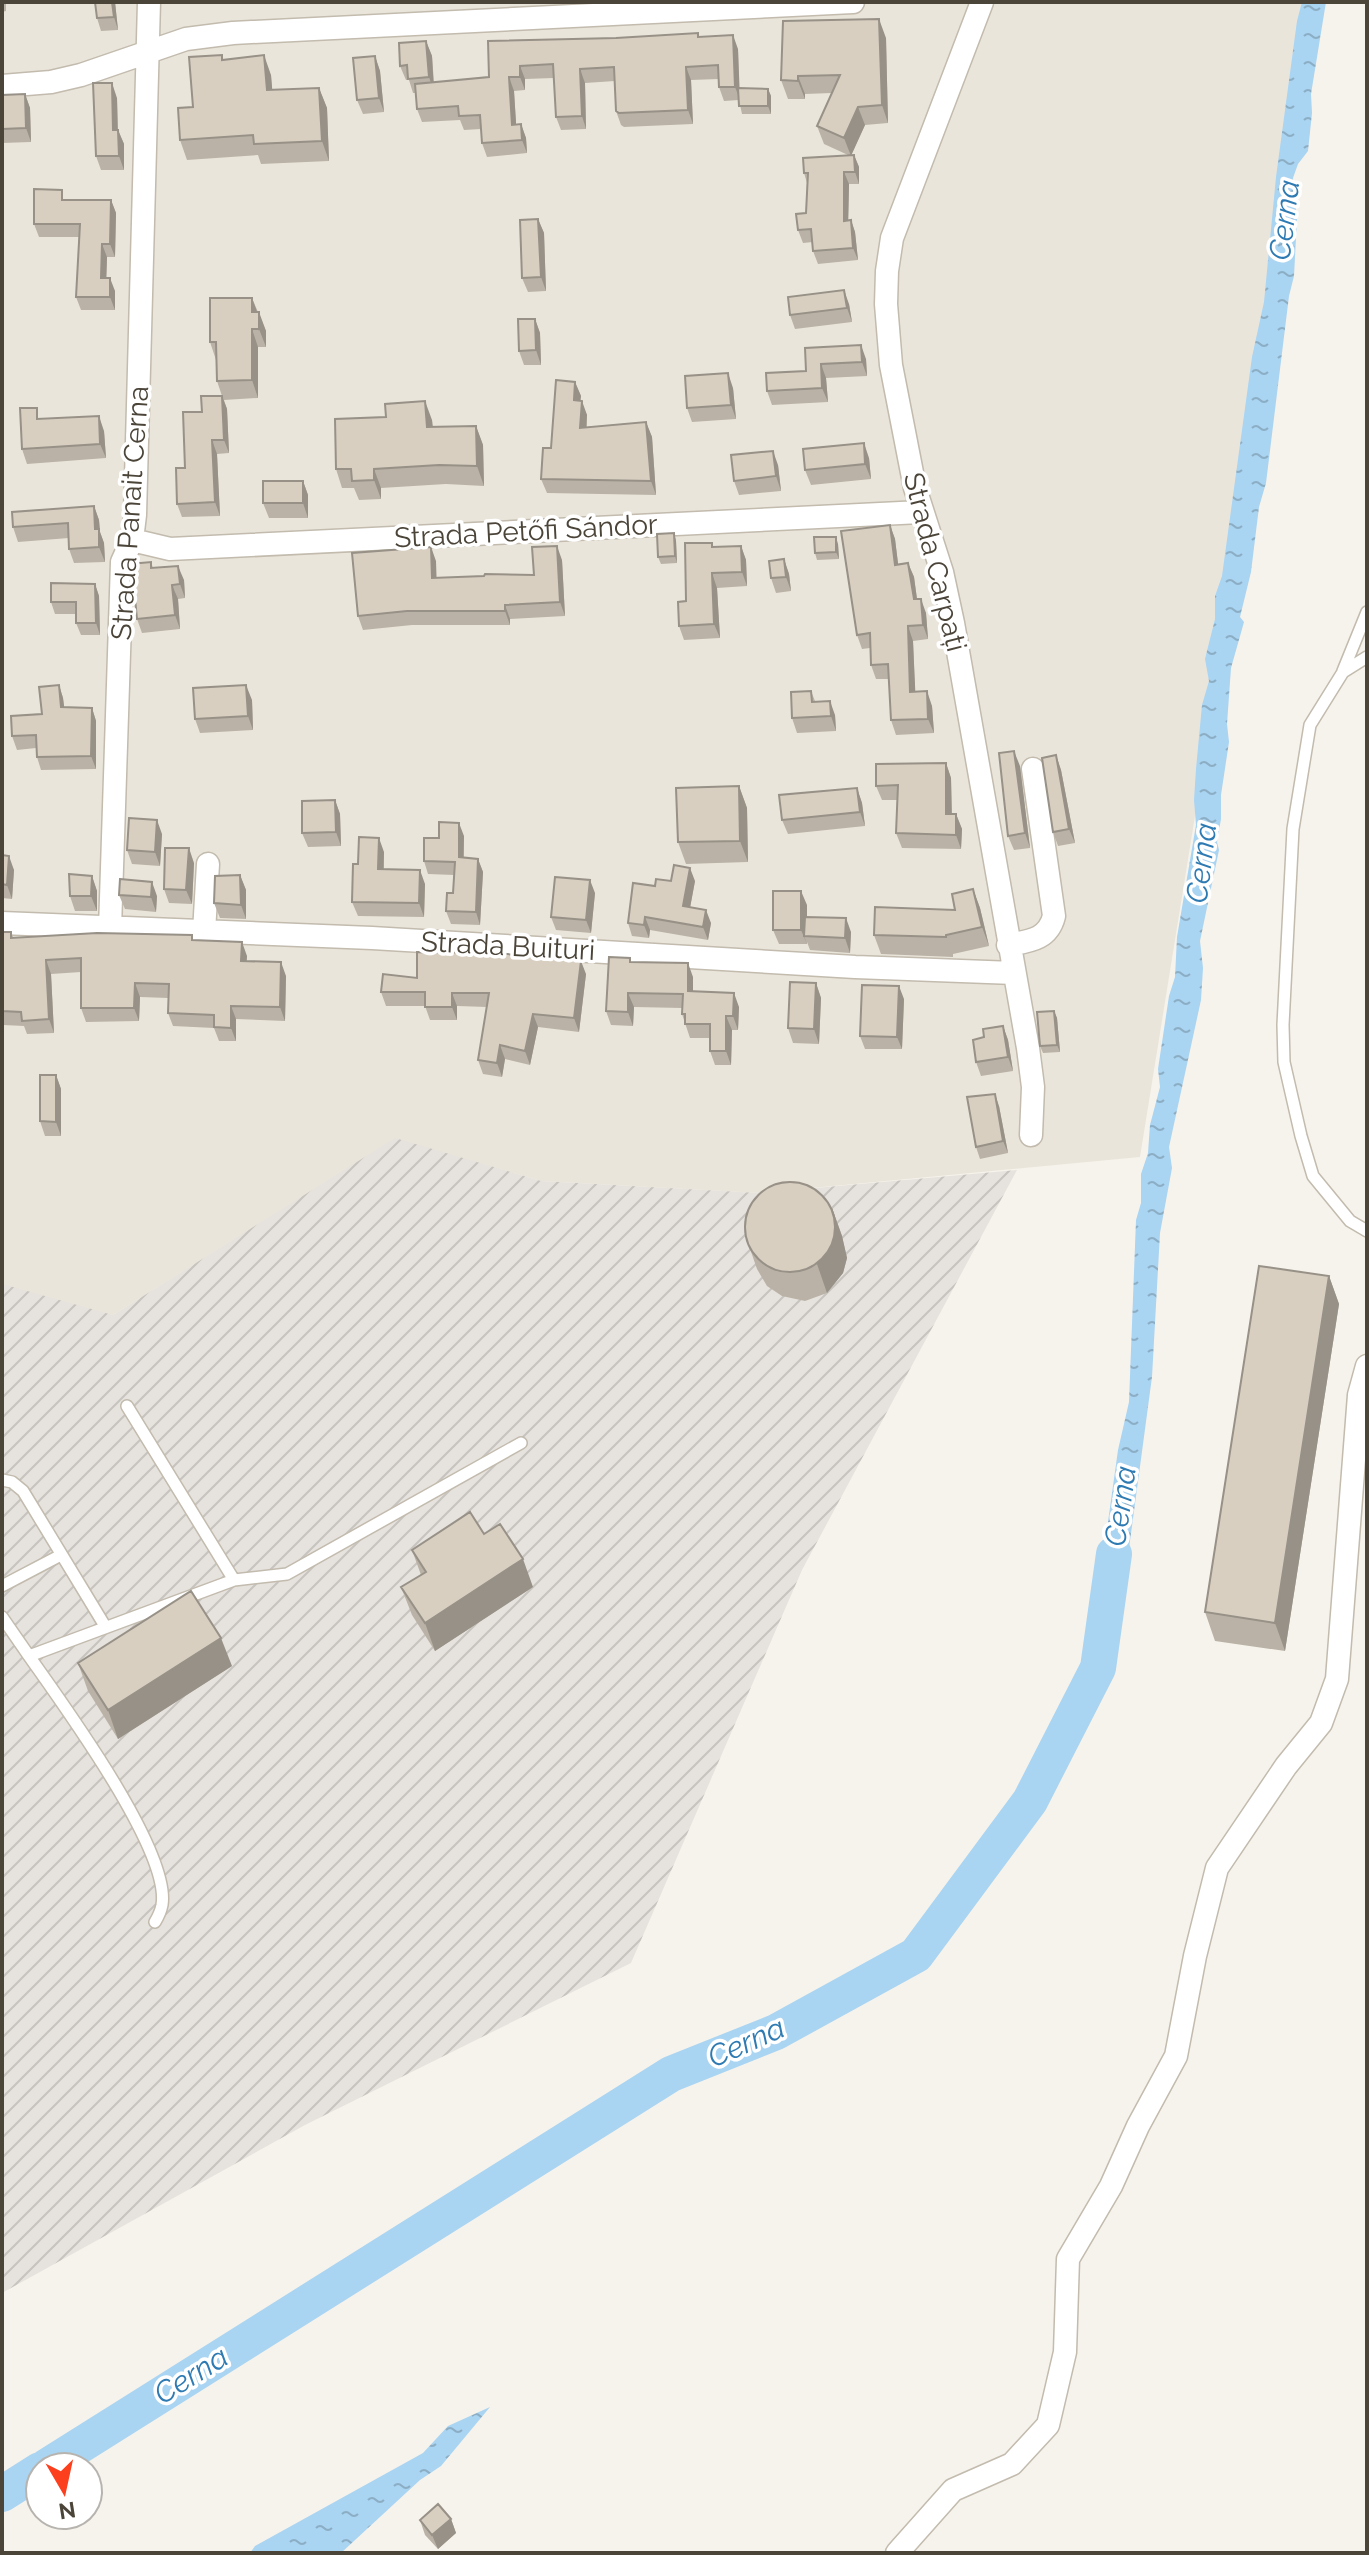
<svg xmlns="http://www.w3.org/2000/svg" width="1369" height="2555" viewBox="0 0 1369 2555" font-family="Raleway,sans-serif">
  <defs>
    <pattern id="industrial-furrows" width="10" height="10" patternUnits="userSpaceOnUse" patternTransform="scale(2)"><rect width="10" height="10" fill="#e6e2dd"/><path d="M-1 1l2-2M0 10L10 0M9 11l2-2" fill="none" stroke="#c7c3be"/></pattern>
    <pattern id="water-ripples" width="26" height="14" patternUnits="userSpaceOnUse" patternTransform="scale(2)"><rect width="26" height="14" fill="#a9d4f2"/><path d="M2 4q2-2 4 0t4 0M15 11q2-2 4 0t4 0" fill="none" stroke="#8caec5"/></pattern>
  </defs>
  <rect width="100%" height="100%" fill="#f6f3ec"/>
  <!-- residential -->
  <path fill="#eae5da" d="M 2,2 L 1305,2 L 1235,568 L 1140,1157 L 759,1193 L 541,1181 L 395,1139 L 113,1315 L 2,1288 Z"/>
  <!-- industrial -->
  <path fill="url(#industrial-furrows)" d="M 395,1138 L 541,1181 L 759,1193 L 1017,1170 L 802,1570 L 631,1963 L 305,2125 L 2,2293 L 2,1284 L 113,1315 Z"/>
  <!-- water -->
  <path fill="url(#water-ripples)" d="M 1302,2 L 1326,2 L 1311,94 L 1312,113 L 1308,151 L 1298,164 L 1293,178 L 1297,219 L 1294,276 L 1289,296 L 1266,483 L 1259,507 L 1251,572 L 1240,617 L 1244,622 L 1231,668 L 1227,724 L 1229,742 L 1221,795 L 1221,819 L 1217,842 L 1219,850 L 1200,941 L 1203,968 L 1201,1000 L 1169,1147 L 1172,1168 L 1160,1233 L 1152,1377 L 1121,1608 L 1097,1601 L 1118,1450 L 1129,1402 L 1136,1220 L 1141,1203 L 1141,1174 L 1148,1153 L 1150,1125 L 1160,1087 L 1158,1069 L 1169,996 L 1175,977 L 1177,937 L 1196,825 L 1194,800 L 1196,769 L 1202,705 L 1209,681 L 1205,659 L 1215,619 L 1215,596 L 1222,576 L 1252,357 L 1264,302 L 1276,177 L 1297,21 Z
    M 490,2407 L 441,2466 L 420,2480 L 341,2553 L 250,2553 L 255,2546 L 423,2453 L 448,2426 Z"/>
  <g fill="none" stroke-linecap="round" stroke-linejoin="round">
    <!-- river -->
    <path stroke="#a9d4f2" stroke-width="36" d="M 46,2467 L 671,2074 L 776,2032 L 916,1955 L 1030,1801 L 1098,1668 L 1114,1554
      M 2,2494 L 40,2470"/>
    <defs>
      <path id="service" d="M 1367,657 L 1343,672 L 1310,725 L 1293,829 L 1283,1025 L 1284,1062 L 1301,1136 L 1313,1176 L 1350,1221 L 1367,1231
        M 1343,671 L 1367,612
        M 127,1406 L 234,1580
        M 2,1480 L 12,1482 L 23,1491 L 105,1626
        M 2,1586 L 61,1555
        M 2,1617 L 29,1656 L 234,1580 L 287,1574 L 521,1443
        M 29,1656 C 62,1703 171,1851 162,1905 C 161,1910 158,1917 155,1922"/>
      <path id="minor" d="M 982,2 L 892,238 L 887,271 L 886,304 L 891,365 L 915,488 L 942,572 L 953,623 L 1028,1048 L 1033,1087 L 1031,1135
        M 2,86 L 51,82 L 81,75 L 186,39 L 233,33 L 853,2
        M 132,540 L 170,549 L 921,512
        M 2,923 L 372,938 L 855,967 L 1014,973
        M 110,929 L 122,562 L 132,540 L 135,515 L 149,2
        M 204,932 L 208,864
        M 1008,945 C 1029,941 1048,940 1054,916 L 1033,769
        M 897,2553 L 953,2490 L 1012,2464 L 1048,2425 L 1065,2352 L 1068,2259 L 1111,2186 L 1138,2126 L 1176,2056 L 1195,1956 L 1217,1868 L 1286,1766 L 1321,1723 L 1337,1679 L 1359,1395 L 1367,1366"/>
    </defs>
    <!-- service casing -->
    <use href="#service" stroke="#c2bbae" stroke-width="14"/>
    <!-- minor casing -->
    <use href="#minor" stroke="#c2bbae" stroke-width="25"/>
    <!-- service -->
    <use href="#service" stroke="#fff" stroke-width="11"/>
    <!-- minor -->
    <use href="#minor" stroke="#fff" stroke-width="22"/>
  </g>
  <!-- wall -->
  <path fill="#bab2a6" d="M 2,2 L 6,2 L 6,11 L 2,12 Z
    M 115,2 L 118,30 L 101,31 L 97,18 Z
    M 699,37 L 738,49 L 739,88 L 768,89 L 771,96 L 771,114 L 742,114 L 739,100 L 724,101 L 719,87 L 719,79 L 691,80 L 693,124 L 624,127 L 621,125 L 616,111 L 615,81 L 585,83 L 586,129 L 561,130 L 556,117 L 554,78 L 525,79 L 525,90 L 514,91 L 516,124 L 521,124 L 526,138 L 527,153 L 487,157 L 482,143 L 481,129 L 464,130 L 460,120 L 422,122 L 417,109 L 416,93 L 413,93 L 409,80 L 406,80 L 400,66 L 426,41 L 432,56 L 434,83 L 489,77 L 488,41 Z
    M 886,38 L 888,123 L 865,125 L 851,155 L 854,155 L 859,167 L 859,184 L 849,184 L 848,220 L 851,220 L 855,232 L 858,260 L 818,264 L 813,251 L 813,242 L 803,243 L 798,230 L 806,213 L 807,183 L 804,173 L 848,155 L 824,144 L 817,126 L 832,93 L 805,94 L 805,99 L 788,99 L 781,80 Z
    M 222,55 L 223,59 L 271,75 L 272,90 L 319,88 L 327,108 L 329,161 L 261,164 L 258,155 L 187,160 L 180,140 Z
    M 375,56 L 380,71 L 384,112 L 363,114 L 357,100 Z
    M 25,94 L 30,108 L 31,142 L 2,143 L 2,95 Z
    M 117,98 L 118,130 L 124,144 L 124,170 L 101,170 L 96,156 Z
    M 65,200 L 111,200 L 116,213 L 115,257 L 107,257 L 106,278 L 115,291 L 115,310 L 81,310 L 76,297 L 79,237 L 39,237 L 34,224 Z
    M 538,219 L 544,233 L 546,291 L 528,292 L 522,278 Z
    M 252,298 L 266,331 L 266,347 L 258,347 L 258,398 L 224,400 L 227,409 L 229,453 L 217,454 L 220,516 L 182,517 L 177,504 L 185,468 L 202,412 L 222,396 L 217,381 L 216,360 L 210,342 Z
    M 849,304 L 852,322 L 795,329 L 790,315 Z
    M 535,319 L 540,333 L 541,365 L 524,365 L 519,351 Z
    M 805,348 L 866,359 L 867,376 L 826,378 L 828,402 L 772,405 L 767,391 L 806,371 Z
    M 575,382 L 581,396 L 580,400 L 587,415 L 587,427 L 646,422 L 652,437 L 656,495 L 547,493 L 541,479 L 551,448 Z
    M 733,388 L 736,419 L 692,422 L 687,408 Z
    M 41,419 L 104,431 L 106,458 L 27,464 L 22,449 Z
    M 432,420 L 433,427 L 476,426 L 483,445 L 484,486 L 446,484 L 381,488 L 381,499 L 359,500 L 354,488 L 342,488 L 336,469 Z
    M 869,458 L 871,479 L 811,485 L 805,470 Z
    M 778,465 L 781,491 L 739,495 L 734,481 Z
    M 303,481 L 308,495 L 308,518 L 269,518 L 263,503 Z
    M 94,506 L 99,520 L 100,532 L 104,543 L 105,562 L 74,563 L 69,549 L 69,538 L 18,542 L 13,527 Z
    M 890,525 L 895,539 L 898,564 L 908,563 L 914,577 L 917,599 L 926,613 L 928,639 L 913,641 L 915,692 L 932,706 L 934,733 L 896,735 L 891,720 L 889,679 L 876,679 L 871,665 L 870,648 L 862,649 L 857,635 Z
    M 674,533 L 676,541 L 677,563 L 661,564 L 658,557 Z
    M 712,543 L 713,547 L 741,546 L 746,560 L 747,586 L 717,588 L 720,638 L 684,640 L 679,626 L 686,601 Z
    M 838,544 L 839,559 L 817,560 L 815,553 Z
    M 784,559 L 789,574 L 791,591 L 776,593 L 771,578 Z
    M 562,560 L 565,616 L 510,619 L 510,625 L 412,625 L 363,630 L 358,616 L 436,561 L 436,578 L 534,575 Z
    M 151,562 L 153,568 L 184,580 L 185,598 L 178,599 L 180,629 L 142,633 L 137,619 L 136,601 L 131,588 Z
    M 95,584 L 99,596 L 100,635 L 81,635 L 76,623 L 76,614 L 55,614 L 51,602 Z
    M 59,685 L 63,698 L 64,707 L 92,708 L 96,721 L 96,769 L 41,770 L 37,757 L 36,748 L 17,750 L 12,736 L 42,714 Z
    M 811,691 L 815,701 L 835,715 L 836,731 L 797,733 L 792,718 Z
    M 252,700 L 253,730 L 200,733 L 195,719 Z
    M 1056,755 L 1061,770 L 1075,843 L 1058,846 L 1053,832 Z
    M 946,763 L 951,778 L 952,814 L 956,814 L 962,829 L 961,849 L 902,848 L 896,833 L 897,800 L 882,800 L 876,786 Z
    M 1020,766 L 1030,848 L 1014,850 L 1008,836 Z
    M 739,786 L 747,808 L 748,862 L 686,864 L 678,842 Z
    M 857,788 L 862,803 L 865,826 L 788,834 L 782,820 Z
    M 335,800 L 340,814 L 341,846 L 308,847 L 302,833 Z
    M 162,834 L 160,866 L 132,864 L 127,850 Z
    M 464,836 L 464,858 L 478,859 L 483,872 L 480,925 L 451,924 L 446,911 L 453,893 L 454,875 L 428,874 L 424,861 L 439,838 Z
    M 384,852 L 384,869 L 425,884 L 424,917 L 358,916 L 352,902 L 358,864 Z
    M 2,855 L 14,870 L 12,899 L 2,898 Z
    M 194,863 L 192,904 L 169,903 L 164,889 Z
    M 240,875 L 246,890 L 246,919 L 220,918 L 214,903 Z
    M 92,876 L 97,891 L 97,911 L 75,911 L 70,896 Z
    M 671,881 L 695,881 L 690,907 L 711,923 L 708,940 L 650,930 L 649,938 L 632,936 L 628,923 L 655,886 Z
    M 973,889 L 980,908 L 989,946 L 953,954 L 953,957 L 881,954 L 874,935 L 955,910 Z
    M 595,893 L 591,933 L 556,930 L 551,917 Z
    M 119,895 L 157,896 L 156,912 L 125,909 Z
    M 807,905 L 807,917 L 851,932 L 850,953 L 810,950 L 807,942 L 807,944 L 779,944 L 773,930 Z
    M 2,932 L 11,932 L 13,937 L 194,940 L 247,956 L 246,961 L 286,976 L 285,1021 L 236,1019 L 236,1041 L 219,1041 L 214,1028 L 173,1026 L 168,1013 L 168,998 L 140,997 L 139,1021 L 86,1022 L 81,1008 L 81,972 L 51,974 L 54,1033 L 27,1034 L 24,1026 L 3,1025 L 2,1022 Z
    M 631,962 L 693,977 L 693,992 L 739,1007 L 738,1030 L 732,1030 L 731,1065 L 715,1065 L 710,1051 L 710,1038 L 690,1038 L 682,1014 L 682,1008 L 634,1007 L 633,1026 L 611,1025 L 606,1011 Z
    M 586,974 L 579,1032 L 538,1027 L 530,1065 L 505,1059 L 502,1077 L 483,1074 L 478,1060 L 487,1007 L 457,1006 L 457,1020 L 430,1020 L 425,1006 L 386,1006 L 381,992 L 417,978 Z
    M 816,983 L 821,998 L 819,1044 L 793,1043 L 788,1028 Z
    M 904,999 L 902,1049 L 865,1049 L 860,1036 Z
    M 1054,1011 L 1057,1018 L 1060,1052 L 1043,1053 L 1040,1046 Z
    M 1003,1026 L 1008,1040 L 1013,1071 L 981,1076 L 976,1062 L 984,1037 Z
    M 56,1075 L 61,1089 L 61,1136 L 45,1136 L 40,1121 Z
    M 999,1106 L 1008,1153 L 980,1159 L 976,1147 Z
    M 832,1208 L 842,1236 L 847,1258 L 843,1273 L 827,1293 L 805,1301 L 782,1296 L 767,1286 L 757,1269 L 747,1240 Z
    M 1329,1276 L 1339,1304 L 1285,1651 L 1215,1641 L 1205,1612 Z
    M 484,1534 L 533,1587 L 435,1651 L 412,1615 L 401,1587 L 421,1575 L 412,1550 Z
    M 78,1663 L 232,1666 L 118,1739 L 88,1691 Z
    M 451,2519 L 456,2533 L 438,2549 L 425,2535 L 420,2520 Z"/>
  <!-- shaded-wall -->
  <path fill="#979187" d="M 112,2 L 115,2 L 118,30 L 114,17 Z
    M 879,19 L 886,38 L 888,123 L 882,105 Z
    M 733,35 L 738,49 L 740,100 L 735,87 Z
    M 426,41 L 432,56 L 434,92 L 429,77 Z
    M 264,55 L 271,75 L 274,110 L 267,90 Z
    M 375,56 L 380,71 L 384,112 L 379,98 Z
    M 520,66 L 525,79 L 525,90 L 520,77 Z
    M 686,67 L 691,80 L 693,124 L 688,110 Z
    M 580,69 L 585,83 L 586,129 L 582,116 Z
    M 798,76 L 805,94 L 805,99 L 798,81 Z
    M 509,77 L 514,91 L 517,138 L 512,125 Z
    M 112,83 L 117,98 L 118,144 L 113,130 Z
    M 319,88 L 327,108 L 329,161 L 322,141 Z
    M 768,89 L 771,96 L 771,114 L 768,106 Z
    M 25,94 L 30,108 L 31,142 L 26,128 Z
    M 858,107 L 865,125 L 851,156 L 844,138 Z
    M 521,124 L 526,138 L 527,153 L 522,140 Z
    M 118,130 L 124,144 L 124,170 L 119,156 Z
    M 854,155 L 859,167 L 859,184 L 855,172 Z
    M 844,172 L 849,184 L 848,233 L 844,221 Z
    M 111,200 L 116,213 L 115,257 L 110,244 Z
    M 538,219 L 544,233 L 546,291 L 541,277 Z
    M 851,220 L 855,232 L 858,260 L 853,248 Z
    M 102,244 L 107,257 L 106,291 L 101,278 Z
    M 110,278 L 115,291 L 115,310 L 110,297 Z
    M 844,290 L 849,304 L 852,322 L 847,308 Z
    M 252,298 L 259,317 L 259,331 L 252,312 Z
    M 259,312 L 266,331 L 266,347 L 259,329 Z
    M 535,319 L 540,333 L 541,365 L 536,350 Z
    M 252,329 L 258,347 L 258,398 L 252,380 Z
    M 861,345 L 866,359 L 867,376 L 862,362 Z
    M 821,364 L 826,378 L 828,402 L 822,388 Z
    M 728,373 L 733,388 L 736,419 L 731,405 Z
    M 575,382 L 581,396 L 579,414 L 574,400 Z
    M 222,396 L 227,409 L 229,453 L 224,440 Z
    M 425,401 L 432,420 L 434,446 L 427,427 Z
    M 582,401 L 587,415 L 585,442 L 580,428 Z
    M 99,416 L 104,431 L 106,458 L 100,444 Z
    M 646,422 L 652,437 L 656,495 L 651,481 Z
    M 476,426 L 483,445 L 484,486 L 477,466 Z
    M 212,440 L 217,454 L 220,516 L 215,502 Z
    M 864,443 L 869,458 L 871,479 L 865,464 Z
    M 773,451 L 778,465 L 781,491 L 776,476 Z
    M 374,469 L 381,488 L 381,499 L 374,480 Z
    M 303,481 L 308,495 L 308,518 L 303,503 Z
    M 94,506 L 99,520 L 100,532 L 104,543 L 105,562 L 99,547 L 95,529 Z
    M 890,525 L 895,539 L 900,579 L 895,565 Z
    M 674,533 L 676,541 L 677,563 L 675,556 Z
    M 836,537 L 838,544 L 839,559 L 836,552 Z
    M 557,546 L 562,560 L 565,616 L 560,602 Z
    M 741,546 L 746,560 L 747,586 L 742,572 Z
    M 431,547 L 436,561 L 437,592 L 432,578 Z
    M 784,559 L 789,574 L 791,591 L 786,577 Z
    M 908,563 L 914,577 L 919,614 L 914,599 Z
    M 178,566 L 184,580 L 185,598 L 180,584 Z
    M 712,573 L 717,588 L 720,638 L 714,624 Z
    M 95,584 L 99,596 L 100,635 L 96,623 Z
    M 172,585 L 178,599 L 180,629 L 175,615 Z
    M 921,599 L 926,613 L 928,639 L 923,625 Z
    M 505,605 L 510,619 L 510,625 L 505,611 Z
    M 908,626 L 913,641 L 916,707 L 910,692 Z
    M 59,685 L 63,698 L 66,720 L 61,707 Z
    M 246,685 L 252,700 L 253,730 L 248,716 Z
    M 927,691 L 932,706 L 934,733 L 928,719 Z
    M 830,701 L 835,715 L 836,731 L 831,716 Z
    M 92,708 L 96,721 L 96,769 L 91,756 Z
    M 1014,751 L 1020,766 L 1030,848 L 1025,833 Z
    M 1056,755 L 1061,770 L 1075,843 L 1069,829 Z
    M 946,763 L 951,778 L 952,828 L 946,814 Z
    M 739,786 L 747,808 L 748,862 L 740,841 Z
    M 857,788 L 862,803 L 865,826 L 860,812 Z
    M 335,800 L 340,814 L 341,846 L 336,832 Z
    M 956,814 L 962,829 L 961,849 L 956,835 Z
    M 157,820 L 162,834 L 160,866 L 155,852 Z
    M 459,823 L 464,836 L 463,871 L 459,857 Z
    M 379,838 L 384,852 L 383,883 L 378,869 Z
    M 189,848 L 194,863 L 192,904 L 186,890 Z
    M 9,856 L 14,870 L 12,899 L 7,885 Z
    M 478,859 L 483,872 L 480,925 L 476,912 Z
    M 690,868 L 695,881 L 688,919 L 683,906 Z
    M 420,870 L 425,884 L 424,917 L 419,903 Z
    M 240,875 L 246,890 L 246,919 L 241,905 Z
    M 92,876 L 97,891 L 97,911 L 91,896 Z
    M 590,880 L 595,893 L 591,933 L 586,920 Z
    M 152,882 L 157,896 L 156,912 L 151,897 Z
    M 973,889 L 980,908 L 989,946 L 982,927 Z
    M 801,891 L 807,905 L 807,936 L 804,936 L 807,944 L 801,930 Z
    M 706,910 L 711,923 L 708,940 L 703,927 Z
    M 645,917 L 650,930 L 649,938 L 644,925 Z
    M 846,918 L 851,932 L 850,953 L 845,938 Z
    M 242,942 L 247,956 L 246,974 L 241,961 Z
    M 46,960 L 51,974 L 54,1033 L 49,1019 Z
    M 581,961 L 586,974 L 579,1032 L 574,1018 Z
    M 281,962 L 286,976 L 285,1021 L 280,1007 Z
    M 688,963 L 693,977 L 693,1005 L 688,991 Z
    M 135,983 L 140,997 L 139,1021 L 134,1008 Z
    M 816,983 L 821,998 L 819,1044 L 814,1029 Z
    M 899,986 L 904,999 L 902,1049 L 897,1037 Z
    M 452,993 L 457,1006 L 457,1020 L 452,1007 Z
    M 628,993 L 634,1007 L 633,1026 L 628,1012 Z
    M 734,993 L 739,1007 L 738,1030 L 733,1016 Z
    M 231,1006 L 236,1019 L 236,1041 L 231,1028 Z
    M 1054,1011 L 1057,1018 L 1060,1052 L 1057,1045 Z
    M 533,1014 L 538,1027 L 530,1065 L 525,1051 Z
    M 726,1016 L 732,1030 L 731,1065 L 726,1051 Z
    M 1003,1026 L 1008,1040 L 1013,1071 L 1008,1057 Z
    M 500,1045 L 505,1059 L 502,1077 L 497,1063 Z
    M 56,1075 L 61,1089 L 61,1136 L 56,1122 Z
    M 995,1094 L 999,1106 L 1008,1153 L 1003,1141 Z
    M 832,1208 L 842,1236 L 847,1258 L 843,1273 L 827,1293 L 817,1264 Z
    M 1329,1276 L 1339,1304 L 1285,1651 L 1275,1623 Z
    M 523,1559 L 533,1587 L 435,1651 L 425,1623 Z
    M 221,1638 L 232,1666 L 118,1739 L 108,1710 Z
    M 451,2519 L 456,2533 L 438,2549 L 432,2535 Z"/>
  <!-- building -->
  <path fill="#d8cfc1" stroke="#979187" stroke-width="2" d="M 95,2 L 112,2 L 114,17 L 97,18 Z
    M 879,19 L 882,105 L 858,107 L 844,138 L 817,126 L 840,75 L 798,76 L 798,81 L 781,80 L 783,21 Z
    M 698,33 L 698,37 L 733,35 L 735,87 L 719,87 L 718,65 L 686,67 L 688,110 L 619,113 L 616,111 L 614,67 L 580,69 L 582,116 L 556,117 L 553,64 L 520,66 L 520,77 L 509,77 L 512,125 L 521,124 L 522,140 L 482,143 L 480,115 L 459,116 L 458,106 L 417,109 L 415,84 L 489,77 L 488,41 L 616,38 Z
    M 426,41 L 429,77 L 408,79 L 407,65 L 400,66 L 399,43 Z
    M 222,55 L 222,60 L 264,55 L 267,90 L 319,88 L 322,141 L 254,144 L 253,135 L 180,140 L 178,108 L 193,107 L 189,57 Z
    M 375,56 L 379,98 L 357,100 L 353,58 Z
    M 93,83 L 112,83 L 113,130 L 118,130 L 119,156 L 96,156 Z
    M 738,88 L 768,89 L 768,106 L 739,106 Z
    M 25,94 L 26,128 L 2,129 L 2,95 Z
    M 854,155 L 855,172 L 844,172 L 844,221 L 851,220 L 853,248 L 813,251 L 811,229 L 798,230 L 796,214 L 806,213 L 808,173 L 804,173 L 803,158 Z
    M 34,189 L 62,190 L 62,200 L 111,200 L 110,244 L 102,244 L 101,278 L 110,278 L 110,297 L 76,297 L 80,224 L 34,224 Z
    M 538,219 L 541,277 L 522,278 L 520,220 Z
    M 844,290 L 847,308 L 790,315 L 788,297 Z
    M 210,298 L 252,298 L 252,312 L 259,312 L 259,329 L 252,329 L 252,380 L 217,381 L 216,342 L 210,342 Z
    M 518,319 L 535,319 L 536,350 L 519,351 Z
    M 861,345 L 862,362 L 821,364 L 822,388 L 767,391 L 766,373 L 806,371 L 805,348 Z
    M 728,373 L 731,405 L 687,408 L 685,376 Z
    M 556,380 L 575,382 L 574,400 L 582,401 L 580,428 L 646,422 L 651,481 L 541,479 L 543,448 L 551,448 Z
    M 201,396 L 222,396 L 224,440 L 212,440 L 215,502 L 177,504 L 176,468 L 185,468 L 183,412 L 202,412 Z
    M 425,401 L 427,427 L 476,426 L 477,466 L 439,465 L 374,469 L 374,480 L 352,481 L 351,469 L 336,469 L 335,419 L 386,417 L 385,404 Z
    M 20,408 L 37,408 L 37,419 L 99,416 L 100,444 L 22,449 Z
    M 864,443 L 865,464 L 805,470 L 803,449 Z
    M 773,451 L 776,476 L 734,481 L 731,455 Z
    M 263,481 L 303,481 L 303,503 L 263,503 Z
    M 94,506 L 95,529 L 99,529 L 99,547 L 69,549 L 68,523 L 13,527 L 12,512 Z
    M 890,525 L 895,565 L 908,563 L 914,599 L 921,599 L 923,625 L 908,626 L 910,692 L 927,691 L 928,719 L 891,720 L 888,664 L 871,665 L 870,633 L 857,635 L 841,531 Z
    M 674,533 L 675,556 L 658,557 L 657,534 Z
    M 814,537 L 836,537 L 836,552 L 815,553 Z
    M 685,543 L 712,543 L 712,547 L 741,546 L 742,572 L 712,573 L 714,624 L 679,626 L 678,602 L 686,601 Z
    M 557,546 L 560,602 L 505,605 L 505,611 L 407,611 L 358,616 L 352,553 L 431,547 L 432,578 L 484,576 L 485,574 L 534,575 L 532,547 Z
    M 784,559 L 786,577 L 771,578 L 769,561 Z
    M 151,562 L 151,568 L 178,566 L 180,584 L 172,585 L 175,615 L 137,619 L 134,588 L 131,588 L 130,564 Z
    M 51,583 L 95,584 L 96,623 L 76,623 L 76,602 L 51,602 Z
    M 59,685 L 61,707 L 92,708 L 91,756 L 37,757 L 36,735 L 12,736 L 11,716 L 42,714 L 39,687 Z
    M 246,685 L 248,716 L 195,719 L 193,688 Z
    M 811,691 L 812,702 L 830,701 L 831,716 L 792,718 L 791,692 Z
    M 1014,751 L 1025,833 L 1008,836 L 999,753 Z
    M 1056,755 L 1069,829 L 1053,832 L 1042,758 Z
    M 946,763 L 946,814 L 956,814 L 956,835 L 896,833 L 898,785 L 876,786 L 876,764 Z
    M 739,786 L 740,841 L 678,842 L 676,788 Z
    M 857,788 L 860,812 L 782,820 L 779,795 Z
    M 335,800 L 336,832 L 302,833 L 302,801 Z
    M 129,818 L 157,820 L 155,852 L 127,850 Z
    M 439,822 L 459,823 L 459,857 L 478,859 L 476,912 L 446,911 L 447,893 L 453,893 L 455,862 L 424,861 L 424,838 L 439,838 Z
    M 359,837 L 379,838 L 378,869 L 420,870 L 419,903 L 352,902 L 353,864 L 358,864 Z
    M 165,848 L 189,848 L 186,890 L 164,889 Z
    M 2,855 L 9,856 L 7,885 L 2,884 Z
    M 674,865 L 690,868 L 683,906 L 706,910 L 703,927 L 645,917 L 644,925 L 628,923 L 633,883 L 655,886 L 656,879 L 671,881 Z
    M 69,874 L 92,876 L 91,896 L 70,896 Z
    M 240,875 L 241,905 L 214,903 L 215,876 Z
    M 555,877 L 590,880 L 586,920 L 551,917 Z
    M 120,879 L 152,882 L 151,897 L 119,895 Z
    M 973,889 L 982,927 L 946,935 L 946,937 L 874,935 L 875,907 L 955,910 L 952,894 Z
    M 773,891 L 801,891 L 801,930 L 773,930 Z
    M 805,917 L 846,918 L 845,938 L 804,936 Z
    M 2,932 L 11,932 L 11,938 L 97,933 L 192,935 L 192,940 L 242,942 L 241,961 L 281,962 L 280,1007 L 231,1006 L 231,1028 L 214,1027 L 214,1015 L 168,1013 L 169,984 L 135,983 L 134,1008 L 81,1008 L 81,958 L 46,960 L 49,1019 L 22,1021 L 21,1012 L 2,1011 Z
    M 417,952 L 496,953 L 581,961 L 574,1018 L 533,1014 L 525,1051 L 500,1045 L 497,1063 L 478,1060 L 489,993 L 452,993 L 452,1007 L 425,1007 L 425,992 L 381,992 L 383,974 L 417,978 Z
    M 609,957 L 630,958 L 630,962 L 688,963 L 688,991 L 734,993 L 733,1016 L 726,1016 L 726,1051 L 710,1051 L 710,1024 L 685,1024 L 685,1014 L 682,1014 L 683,994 L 628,993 L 628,1012 L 606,1011 Z
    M 790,982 L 816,983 L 814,1029 L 788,1028 Z
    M 862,985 L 899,986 L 897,1037 L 860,1036 Z
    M 1054,1011 L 1057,1045 L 1040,1046 L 1037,1012 Z
    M 1003,1026 L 1008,1057 L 976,1062 L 973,1040 L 984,1037 L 983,1029 Z
    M 40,1075 L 56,1075 L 56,1122 L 40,1121 Z
    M 995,1094 L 1003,1141 L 976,1147 L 967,1097 Z
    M745 1227a45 45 0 1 1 90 0a45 45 0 1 1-90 0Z
    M 1259,1266 L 1329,1276 L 1275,1623 L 1205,1612 Z
    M 470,1512 L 484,1534 L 500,1524 L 523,1559 L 425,1623 L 401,1587 L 426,1572 L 412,1550 Z
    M 191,1591 L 221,1638 L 108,1710 L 78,1663 Z
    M 438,2504 L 451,2519 L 432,2535 L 420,2520 Z"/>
  <g text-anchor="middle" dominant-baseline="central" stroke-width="7" stroke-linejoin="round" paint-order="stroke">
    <!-- street labels -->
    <g font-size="28" fill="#4b4439" stroke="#fff">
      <text transform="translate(130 513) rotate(-86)">Strada Panait Cerna</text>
      <text transform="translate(526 531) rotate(-3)">Strada Petőfi Sándor</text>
      <text transform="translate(935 562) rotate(76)">Strada Carpați</text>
      <text transform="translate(508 946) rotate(3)">Strada Buituri</text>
    </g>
    <!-- water labels -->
    <g font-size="30" font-style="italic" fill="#2e7ab2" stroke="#fff">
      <text transform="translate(1284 220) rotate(-83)">Cerna</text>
      <text transform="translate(1201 863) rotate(-83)">Cerna</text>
      <text transform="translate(1120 1506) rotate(-82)">Cerna</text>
      <text transform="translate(746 2042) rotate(-24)">Cerna</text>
      <text transform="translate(191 2375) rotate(-32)">Cerna</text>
    </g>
  </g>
  <!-- border -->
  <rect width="1369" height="2555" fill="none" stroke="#4b4439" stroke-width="8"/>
  <!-- north arrow -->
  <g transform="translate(64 2491) rotate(171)"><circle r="38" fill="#ffffff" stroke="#b7b4b0" stroke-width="2"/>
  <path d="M0-6L14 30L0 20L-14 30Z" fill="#fc3f1d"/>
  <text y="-12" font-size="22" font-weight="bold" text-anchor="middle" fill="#4b4439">N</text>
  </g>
</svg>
